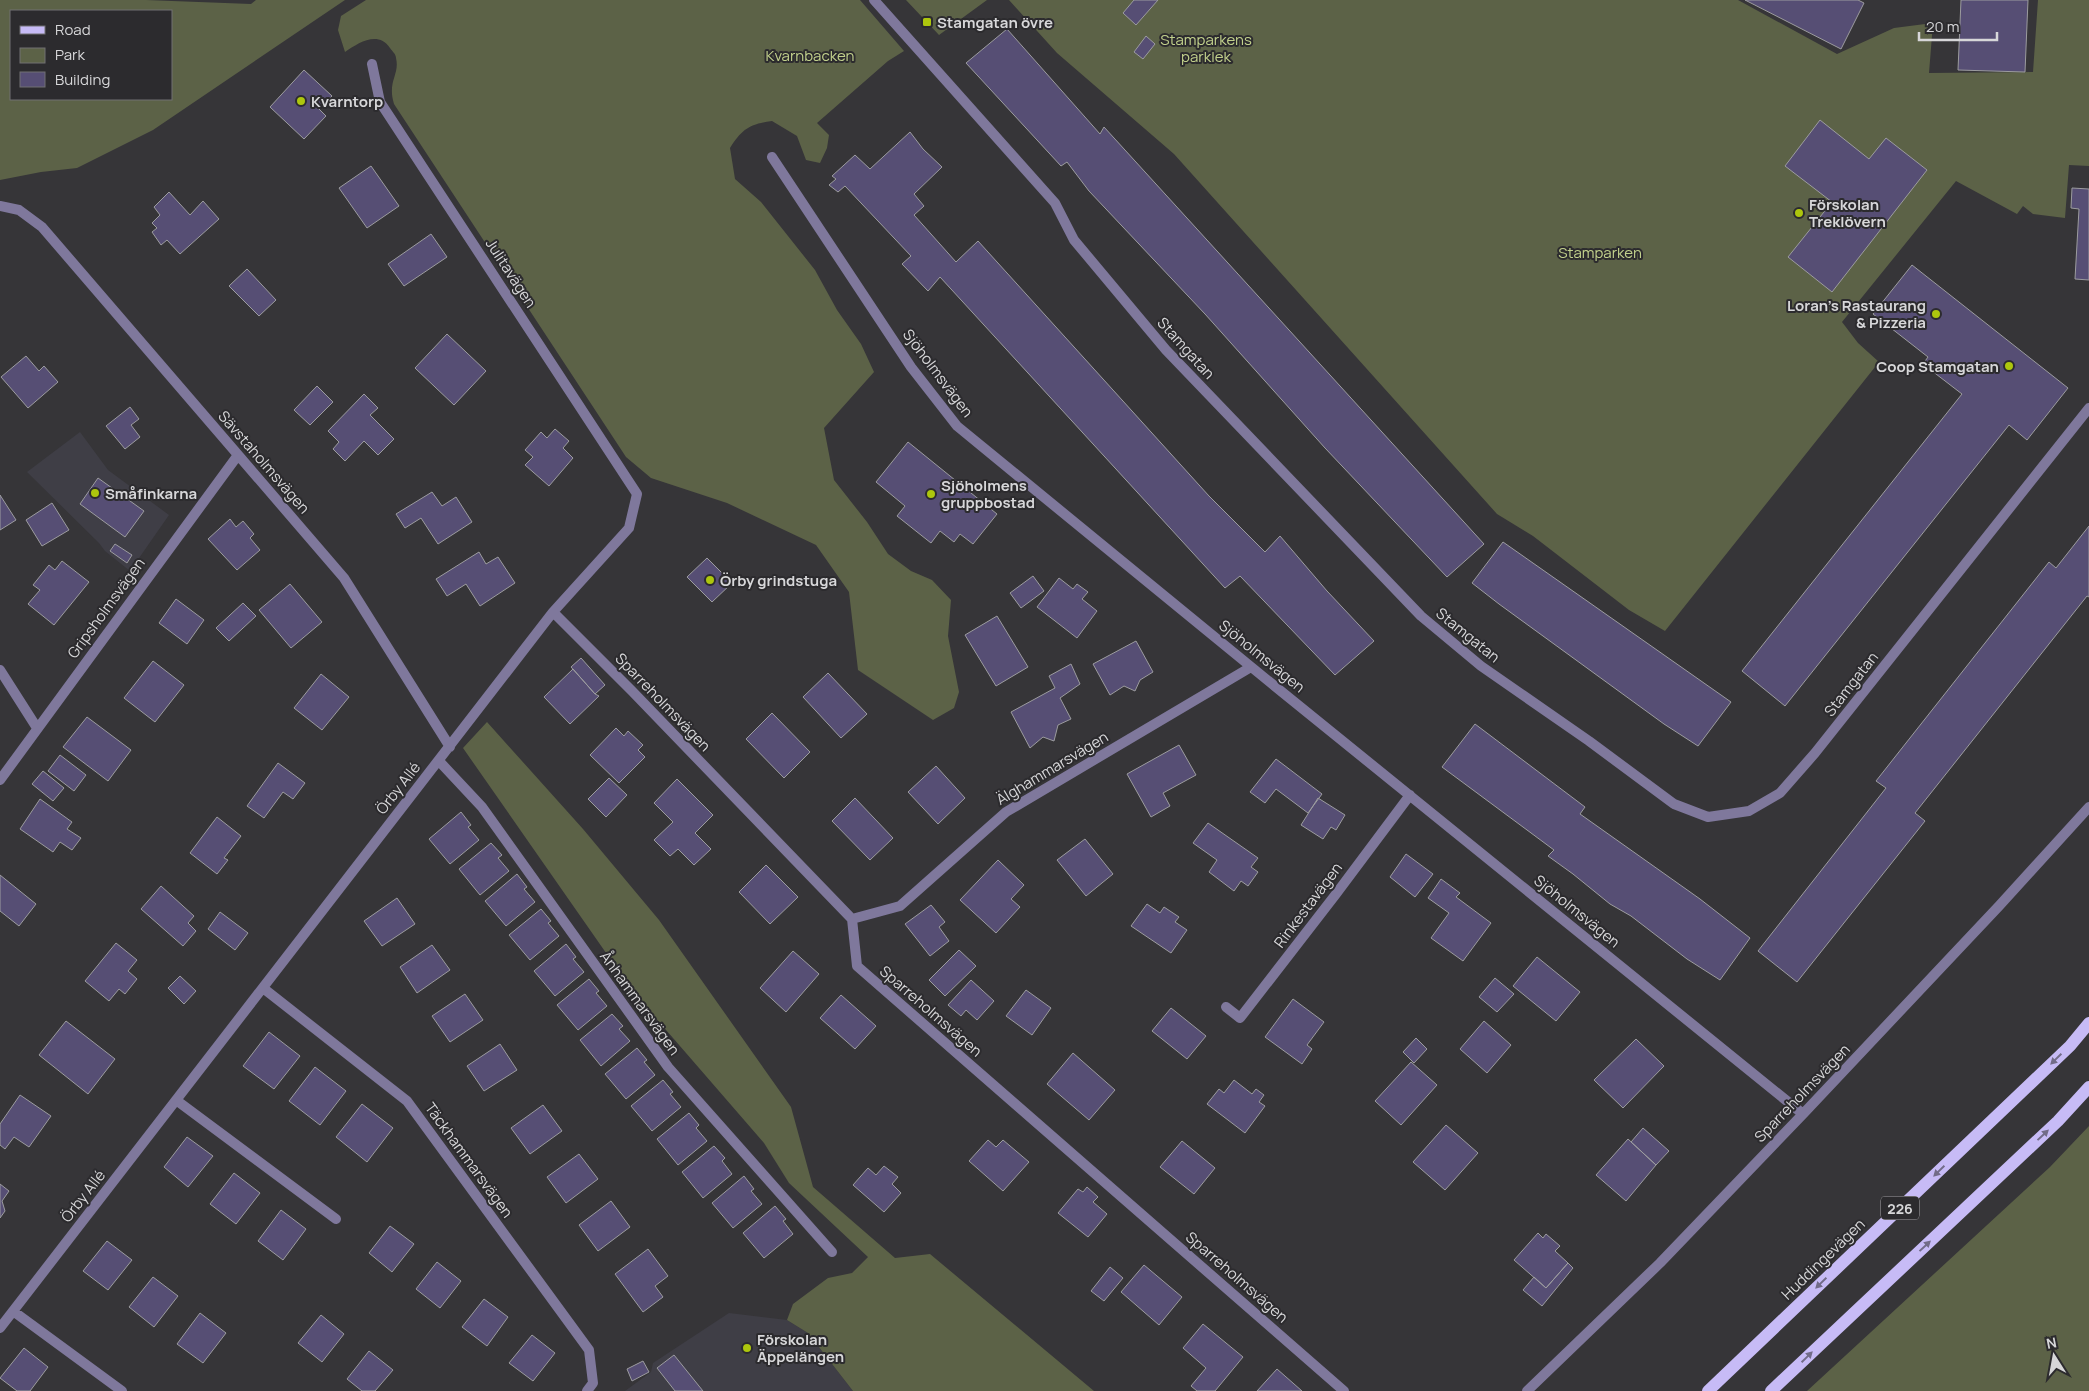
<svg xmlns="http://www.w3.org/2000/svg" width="2089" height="1391" viewBox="0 0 2089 1391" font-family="Manrope,sans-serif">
  <rect width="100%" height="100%" fill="#363538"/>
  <!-- built -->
  <path fill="#3f3e46" d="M 80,432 L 108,470 L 169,515 L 130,571 L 105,551 L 99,543 L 27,472 Z
    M 729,1313 L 787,1320 L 808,1333 L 853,1391 L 625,1391 L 651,1372 L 653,1363 Z"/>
  <!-- green -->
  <path fill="#5c6247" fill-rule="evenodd" d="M 0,0 L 146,0 L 251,4 L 256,0 L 345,0 L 153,130 L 77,168 L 41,172 L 0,180 ZM 11,11 L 171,11 L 171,99 L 11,99 Z
    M 366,0 L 860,0 L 904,51 L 888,61 L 817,123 L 829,135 L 827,148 L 820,163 L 806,160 L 797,136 L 772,121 C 750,124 742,129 730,148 L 735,179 L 761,202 L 815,270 L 837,310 L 861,344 L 874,372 L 824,428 L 834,480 L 867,522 L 888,554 L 911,571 L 932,580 L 951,600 L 948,636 L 959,692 L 954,708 L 933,720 L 858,670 L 849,592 L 816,545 L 727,503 L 651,478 L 626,457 L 394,104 C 387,81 400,75 396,58 C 396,54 392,51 390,48 C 378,30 358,43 345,52 L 338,30 L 341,16 Z
    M 906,0 L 987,0 L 939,35 Z
    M 1009,0 L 1738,0 L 1837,54 L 1894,28 L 1933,23 L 1929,73 L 2033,72 L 2038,0 L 2089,0 L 2089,166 L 2069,165 L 2065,218 L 2033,214 L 2023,206 L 2017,214 L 1956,181 L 1842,322 L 1858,343 L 1879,362 L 1665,631 L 1629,610 L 1533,536 L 1497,514 L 1174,154 L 1057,53 Z
    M 487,722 L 583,829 L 659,920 L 791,1107 L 813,1187 L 895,1258 L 930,1254 L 1094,1391 L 853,1391 L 808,1333 L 787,1320 L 793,1304 L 828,1278 L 852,1273 L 868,1257 L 789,1183 L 764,1143 L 634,993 L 463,748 Z
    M 2089,1126 L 2089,1391 L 1807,1391 L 2050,1167 Z"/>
  <!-- building -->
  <path fill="#564e74" stroke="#9c9c9f" d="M 1134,0 L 1158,0 L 1136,25 L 1123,13 Z
    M 1745,0 L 1858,0 L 1864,3 L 1841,49 Z
    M 1961,0 L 2028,0 L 2025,72 L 1958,70 Z
    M 1007,29 L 1100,134 L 1104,127 L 1484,544 L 1447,577 L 1325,448 L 1205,314 L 1089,191 L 1067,162 L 1061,166 L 966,63 Z
    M 1146,36 L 1155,44 L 1143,59 L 1134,52 Z
    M 304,70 L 332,96 L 319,109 L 326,116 L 304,139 L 270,107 Z
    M 1820,120 L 1869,159 L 1886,138 L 1927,170 L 1832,292 L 1788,257 L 1832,202 L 1785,166 Z
    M 910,132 L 923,149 L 942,167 L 914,194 L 924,206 L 914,215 L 956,262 L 978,241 L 1209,496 L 1265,552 L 1280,536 L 1327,591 L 1374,641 L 1335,675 L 1240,576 L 1225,588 L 940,277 L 928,291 L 902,264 L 911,256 L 845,186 L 838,192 L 829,185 L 836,179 L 832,176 L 855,155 L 870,169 Z
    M 371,166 L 399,206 L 367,228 L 339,188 Z
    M 2072,188 L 2089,189 L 2089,280 L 2075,279 L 2079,209 L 2071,208 Z
    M 169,192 L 190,215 L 203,201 L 219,219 L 180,254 L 167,240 L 161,245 L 152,232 L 157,228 L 152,223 L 160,215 L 154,207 Z
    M 431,234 L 447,257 L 404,286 L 388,264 Z
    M 1912,265 L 2068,388 L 2027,440 L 2009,425 L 1785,706 L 1742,671 L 1962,394 L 1923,364 L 1928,357 L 1873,314 Z
    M 247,269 L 276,300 L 259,316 L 229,286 Z
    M 447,334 L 486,371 L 454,405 L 415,368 Z
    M 26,356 L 39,371 L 44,366 L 58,382 L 28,408 L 1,377 Z
    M 317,386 L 333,402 L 310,425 L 294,410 Z
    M 364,394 L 378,408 L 370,415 L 394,439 L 378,455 L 364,441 L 345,461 L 333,449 L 339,442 L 328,431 Z
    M 130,407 L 139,419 L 131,425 L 140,437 L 125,449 L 106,426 Z
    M 555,429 L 569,441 L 563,448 L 573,458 L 549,486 L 525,465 L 533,457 L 525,450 L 541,432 L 547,438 Z
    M 908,442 L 997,514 L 973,544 L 960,534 L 954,542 L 940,531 L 931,543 L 897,516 L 905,506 L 876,482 Z
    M 98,478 L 144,511 L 125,537 L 80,504 Z
    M 432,492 L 442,506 L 456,497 L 472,522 L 438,544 L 421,518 L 405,528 L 396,514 Z
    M 0,495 L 16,520 L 0,530 Z
    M 52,503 L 69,530 L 42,546 L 26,520 Z
    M 230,519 L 236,527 L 243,521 L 254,534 L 250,538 L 260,550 L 237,570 L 208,539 Z
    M 2089,526 L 2089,597 L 2087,596 L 1915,813 L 1925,821 L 1797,982 L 1758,951 L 1886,788 L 1876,781 L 2049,562 L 2056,568 Z
    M 1503,542 L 1731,702 L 1698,746 L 1664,724 L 1499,604 L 1472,583 Z
    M 115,544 L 132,555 L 127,563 L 110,551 Z
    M 479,552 L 486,564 L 498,557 L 515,583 L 480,606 L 466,584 L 447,596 L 436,579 Z
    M 707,558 L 732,583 L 712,602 L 687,577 Z
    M 62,561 L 89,582 L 54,625 L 28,604 L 40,590 L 33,585 L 49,565 L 55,570 Z
    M 1033,576 L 1044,591 L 1021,608 L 1010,593 Z
    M 1059,578 L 1073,589 L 1077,584 L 1088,592 L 1082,599 L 1097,611 L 1077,638 L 1037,607 Z
    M 290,584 L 322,622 L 291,648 L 259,610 Z
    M 176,599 L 204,620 L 187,644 L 159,623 Z
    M 243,603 L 256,616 L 229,641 L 216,628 Z
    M 997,616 L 1028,667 L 996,686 L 965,635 Z
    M 1136,641 L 1153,672 L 1140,680 L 1135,691 L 1124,686 L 1110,695 L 1093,664 Z
    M 581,658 L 605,685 L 595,694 L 571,667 Z
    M 153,661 L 184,685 L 155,722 L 124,698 Z
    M 1071,664 L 1080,684 L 1060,698 L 1071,719 L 1058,725 L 1054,741 L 1043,737 L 1030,748 L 1011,712 L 1055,688 L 1049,676 Z
    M 573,669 L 595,694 L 599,696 L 570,724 L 544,697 Z
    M 828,673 L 867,714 L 841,738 L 803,697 Z
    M 321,674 L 349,697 L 322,730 L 294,708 Z
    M 772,713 L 810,752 L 784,778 L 746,739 Z
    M 87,717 L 131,750 L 108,781 L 63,747 Z
    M 1475,724 L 1585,807 L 1580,814 L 1700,899 L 1750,938 L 1720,980 L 1687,959 L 1631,916 L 1610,904 L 1573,874 L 1548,856 L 1554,850 L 1442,767 Z
    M 616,728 L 624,736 L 628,731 L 643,745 L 638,750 L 645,757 L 619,783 L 590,755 Z
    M 1179,745 L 1196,775 L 1163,793 L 1170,806 L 1151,817 L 1127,774 Z
    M 60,755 L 86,775 L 74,791 L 48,771 Z
    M 1276,759 L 1322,794 L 1308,813 L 1276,789 L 1265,803 L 1250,792 Z
    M 278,763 L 305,783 L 293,799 L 283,792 L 264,818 L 247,806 Z
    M 936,766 L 965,798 L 938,824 L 908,792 Z
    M 43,771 L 64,788 L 53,801 L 32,784 Z
    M 609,778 L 627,795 L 606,817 L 588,799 Z
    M 677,779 L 713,815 L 695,833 L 711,849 L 694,865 L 678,849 L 670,856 L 654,840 L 673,822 L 654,803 Z
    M 855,798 L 893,838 L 870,860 L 832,821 Z
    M 1318,798 L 1345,815 L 1336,830 L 1331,827 L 1323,839 L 1301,825 Z
    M 40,799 L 72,822 L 67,829 L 81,838 L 72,850 L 60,842 L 53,852 L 20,829 Z
    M 461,812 L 471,825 L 468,827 L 479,840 L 450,864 L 429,839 Z
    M 217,817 L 241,836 L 224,858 L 228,860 L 217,874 L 190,853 Z
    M 1208,823 L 1258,858 L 1251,867 L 1258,872 L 1248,886 L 1241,881 L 1234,891 L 1209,872 L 1217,860 L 1193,843 Z
    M 1085,839 L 1113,874 L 1086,896 L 1057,860 Z
    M 491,843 L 502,855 L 498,858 L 509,871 L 480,895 L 459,869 Z
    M 1406,854 L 1433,874 L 1415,897 L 1390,877 Z
    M 998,860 L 1024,885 L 1011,899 L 1020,907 L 996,933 L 960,900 Z
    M 766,865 L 798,897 L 770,924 L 739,892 Z
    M 517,874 L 527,887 L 524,889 L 535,902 L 506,926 L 485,901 Z
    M 0,875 L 36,904 L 19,926 L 0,911 Z
    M 1441,879 L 1460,893 L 1456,897 L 1491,923 L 1463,961 L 1431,938 L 1449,913 L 1428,898 Z
    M 161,886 L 194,916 L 188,923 L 196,931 L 183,946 L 141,909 Z
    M 397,898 L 415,924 L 382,946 L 364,921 Z
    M 1147,904 L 1160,913 L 1164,907 L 1179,917 L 1175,922 L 1187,930 L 1171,953 L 1131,926 Z
    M 931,905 L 945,922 L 939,927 L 949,941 L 930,956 L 905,924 Z
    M 541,909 L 551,921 L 548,923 L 559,936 L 530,960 L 509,935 Z
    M 220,912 L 248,933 L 235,950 L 208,929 Z
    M 116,943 L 137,960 L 128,971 L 137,979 L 125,994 L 119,989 L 109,1001 L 85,981 Z
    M 566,944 L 576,957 L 573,959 L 584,972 L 555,996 L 534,971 Z
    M 432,945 L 450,970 L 417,993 L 400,967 Z
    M 959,950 L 976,966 L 945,996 L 929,980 Z
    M 793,951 L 819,974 L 786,1012 L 760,988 Z
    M 1537,957 L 1580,992 L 1556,1021 L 1513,986 Z
    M 180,976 L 196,991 L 184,1004 L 168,988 Z
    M 1495,978 L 1514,994 L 1497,1012 L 1479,997 Z
    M 589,979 L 599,991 L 596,993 L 607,1006 L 578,1030 L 557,1005 Z
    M 971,980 L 994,1001 L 977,1020 L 966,1010 L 961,1016 L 948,1005 Z
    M 1026,990 L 1051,1008 L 1032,1035 L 1006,1016 Z
    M 465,994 L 483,1020 L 450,1042 L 432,1016 Z
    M 841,995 L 876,1026 L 855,1049 L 820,1018 Z
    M 1293,999 L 1324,1022 L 1307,1045 L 1312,1049 L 1302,1064 L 1265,1037 Z
    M 1171,1008 L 1206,1036 L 1187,1059 L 1152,1031 Z
    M 612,1014 L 623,1026 L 619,1029 L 630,1041 L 601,1066 L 580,1040 Z
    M 66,1021 L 115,1059 L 88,1094 L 39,1055 Z
    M 1484,1021 L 1511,1045 L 1487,1073 L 1460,1049 Z
    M 269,1032 L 300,1056 L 274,1089 L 243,1066 Z
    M 1416,1038 L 1427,1049 L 1414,1063 L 1403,1052 Z
    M 1636,1039 L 1664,1066 L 1623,1108 L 1594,1080 Z
    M 500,1044 L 517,1070 L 484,1091 L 467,1066 Z
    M 637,1048 L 647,1060 L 644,1062 L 655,1075 L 626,1099 L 605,1074 Z
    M 1073,1053 L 1115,1090 L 1089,1120 L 1047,1084 Z
    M 1411,1062 L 1437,1085 L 1401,1125 L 1375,1101 Z
    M 315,1067 L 346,1091 L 320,1125 L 289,1101 Z
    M 663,1080 L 673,1092 L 670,1094 L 681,1107 L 652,1131 L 631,1106 Z
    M 1234,1080 L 1252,1094 L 1256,1089 L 1264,1095 L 1259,1102 L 1265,1106 L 1245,1133 L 1207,1104 L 1219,1089 L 1224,1093 Z
    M 20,1095 L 51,1116 L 29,1147 L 14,1137 L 5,1149 L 0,1145 L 0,1124 Z
    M 362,1104 L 393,1128 L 367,1162 L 336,1137 Z
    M 543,1105 L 562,1131 L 530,1154 L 511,1128 Z
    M 689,1113 L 699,1125 L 696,1128 L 707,1141 L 678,1165 L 657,1139 Z
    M 1446,1125 L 1478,1153 L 1445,1190 L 1413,1162 Z
    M 1643,1128 L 1669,1151 L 1656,1165 L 1631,1142 Z
    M 187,1137 L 213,1156 L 188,1187 L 164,1167 Z
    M 1628,1139 L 1656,1165 L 1626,1201 L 1596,1175 Z
    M 988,1140 L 996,1147 L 1003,1140 L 1029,1162 L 1003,1191 L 969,1161 Z
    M 1182,1141 L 1215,1168 L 1194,1194 L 1160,1167 Z
    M 714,1146 L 725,1158 L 722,1161 L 732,1174 L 703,1198 L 682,1172 Z
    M 579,1154 L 598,1179 L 566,1203 L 547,1177 Z
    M 884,1166 L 898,1177 L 892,1184 L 901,1193 L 884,1212 L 853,1185 L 868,1168 L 876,1175 Z
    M 234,1173 L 260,1193 L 236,1224 L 210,1204 Z
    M 744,1176 L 754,1189 L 751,1191 L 762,1204 L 733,1228 L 712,1203 Z
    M 0,1184 L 9,1191 L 2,1201 L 5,1211 L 0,1218 Z
    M 1087,1187 L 1098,1197 L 1093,1202 L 1107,1214 L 1088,1237 L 1058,1213 L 1078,1189 L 1083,1192 Z
    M 611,1201 L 630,1227 L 598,1251 L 579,1225 Z
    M 775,1206 L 786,1219 L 783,1221 L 793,1234 L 764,1258 L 743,1233 Z
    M 281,1210 L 306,1229 L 283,1260 L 258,1241 Z
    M 390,1226 L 414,1244 L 392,1272 L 369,1253 Z
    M 1538,1233 L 1543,1238 L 1546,1234 L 1560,1246 L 1555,1251 L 1568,1263 L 1546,1288 L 1514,1260 Z
    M 107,1241 L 132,1260 L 108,1290 L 83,1271 Z
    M 648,1249 L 668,1276 L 655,1286 L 663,1297 L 643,1312 L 615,1274 Z
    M 437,1262 L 461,1281 L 440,1308 L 416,1289 Z
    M 1568,1263 L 1573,1268 L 1542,1306 L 1523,1290 L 1534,1277 L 1546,1288 Z
    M 1144,1265 L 1182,1297 L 1159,1325 L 1121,1292 Z
    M 1110,1267 L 1123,1278 L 1104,1301 L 1091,1291 Z
    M 153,1277 L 178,1296 L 154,1327 L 129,1307 Z
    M 484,1299 L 508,1317 L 487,1346 L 462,1327 Z
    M 200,1313 L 226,1333 L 203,1363 L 177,1344 Z
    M 321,1315 L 344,1334 L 322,1362 L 298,1343 Z
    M 1203,1324 L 1243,1357 L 1215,1391 L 1197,1391 L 1191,1386 L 1206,1368 L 1183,1348 Z
    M 532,1335 L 555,1353 L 533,1381 L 509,1363 Z
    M 24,1348 L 48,1367 L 30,1391 L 17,1391 L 0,1378 Z
    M 369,1351 L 393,1370 L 375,1391 L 362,1391 L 347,1379 Z
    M 674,1355 L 703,1391 L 675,1391 L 657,1368 Z
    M 643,1361 L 649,1372 L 632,1381 L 627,1369 Z
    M 1277,1369 L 1302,1391 L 1257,1391 Z"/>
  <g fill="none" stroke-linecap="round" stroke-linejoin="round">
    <!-- street -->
    <path stroke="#7f789c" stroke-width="10" d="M 874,0 L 1055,203 L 1074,240 L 1166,350 L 1421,616 L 1481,666 L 1589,741 L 1674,804 L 1708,817 L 1749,811 L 1780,793 L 1815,753 L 2089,408
      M 772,157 L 911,367 L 957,426 L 1266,679 L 1803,1114
      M 0,206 L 19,210 L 42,227 L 344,578 L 450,747
      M 553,612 L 632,691 L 852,919 L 857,966 L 1344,1391
      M 0,670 L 37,728
      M 439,761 L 482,807 L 668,1067 L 832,1252
      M 0,780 L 238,455
      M 852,919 L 900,906 L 1006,812 L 1251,667
      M 263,988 L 407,1101 L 589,1350 L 593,1383 L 587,1391
      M 1226,1007 L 1240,1018 L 1336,894 L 1410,795
      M 176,1100 L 336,1219
      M 13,1311 L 122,1391
      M 0,1328 L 553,612 L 629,528 L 637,494 L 380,102 L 372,64
      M 1527,1391 L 1660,1263 L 1803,1114 L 1999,906 L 2089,807"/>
    <!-- primary -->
    <path stroke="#c7bbf6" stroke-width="12" d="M 1708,1391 L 2070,1046 L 2089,1023
      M 1771,1391 L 2058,1121 L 2089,1087"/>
  </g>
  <!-- one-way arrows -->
  <defs><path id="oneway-solid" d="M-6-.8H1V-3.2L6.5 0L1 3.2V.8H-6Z" transform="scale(1.25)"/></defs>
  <g fill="#726c88">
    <use href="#oneway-solid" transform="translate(2056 1059) rotate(136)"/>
    <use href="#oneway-solid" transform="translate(2043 1135) rotate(-43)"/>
    <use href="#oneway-solid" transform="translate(1939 1171) rotate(136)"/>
    <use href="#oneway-solid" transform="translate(1925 1246) rotate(-43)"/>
    <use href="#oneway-solid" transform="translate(1821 1283) rotate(136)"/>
    <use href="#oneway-solid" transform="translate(1807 1357) rotate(-44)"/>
  </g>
  <!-- markers -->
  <g fill="#adc60d" stroke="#2c2b2e" stroke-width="2">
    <rect x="922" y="17" width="10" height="10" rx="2.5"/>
    <circle cx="301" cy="101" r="5"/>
    <circle cx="1799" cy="213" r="5"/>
    <circle cx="1936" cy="314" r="5"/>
    <circle cx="2009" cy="366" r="5"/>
    <circle cx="95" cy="493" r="5"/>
    <circle cx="931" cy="494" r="5"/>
    <circle cx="710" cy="580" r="5"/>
    <circle cx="747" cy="1348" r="5"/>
  </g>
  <g text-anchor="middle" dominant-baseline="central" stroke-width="4" stroke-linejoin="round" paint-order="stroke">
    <!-- shield labels -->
    <rect fill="#2c2b2e" stroke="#a4a3a6" stroke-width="1" x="1881" y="1196.5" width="38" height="23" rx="4"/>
    <g font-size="14" font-weight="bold" fill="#d7d7d9">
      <text x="1900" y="1208">226</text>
    </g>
    <!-- poi labels -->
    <g font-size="15" font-weight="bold" fill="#d7d7d9" stroke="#2c2b2e" text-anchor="start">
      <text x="937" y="22">Stamgatan övre</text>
      <text x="311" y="101">Kvarntorp</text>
      <text x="1809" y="204">Förskolan<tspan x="1809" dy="17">Treklövern</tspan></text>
      <text x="1926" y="305" text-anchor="end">Loran's Rastaurang<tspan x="1926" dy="17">&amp; Pizzeria</tspan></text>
      <text x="1999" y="366" text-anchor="end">Coop Stamgatan</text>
      <text x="941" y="485">Sjöholmens<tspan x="941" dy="17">gruppbostad</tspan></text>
      <text x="105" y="493">Småfinkarna</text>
      <text x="720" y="580">Örby grindstuga</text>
      <text x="757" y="1339">Förskolan<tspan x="757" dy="17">Äppelängen</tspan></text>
    </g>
    <!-- park labels -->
    <g font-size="15" fill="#c2d18c" stroke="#2c2b2e">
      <text x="1206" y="39">Stamparkens<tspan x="1206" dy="17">parklek</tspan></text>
      <text x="810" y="55">Kvarnbacken</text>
      <text x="1600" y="252">Stamparken</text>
    </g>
    <!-- street labels -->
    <g font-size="15" fill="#d7d7d9" stroke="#2c2b2e">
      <text transform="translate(511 273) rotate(57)">Julitavägen</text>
      <text transform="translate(1186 348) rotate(48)">Stamgatan</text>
      <text transform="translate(938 373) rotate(53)">Sjöholmsvägen</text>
      <text transform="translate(264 462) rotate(49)">Sävstaholmsvägen</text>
      <text transform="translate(106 608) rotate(-54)">Gripsholmsvägen</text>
      <text transform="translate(1468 635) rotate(39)">Stamgatan</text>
      <text transform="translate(1262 656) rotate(39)">Sjöholmsvägen</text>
      <text transform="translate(1851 684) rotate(-52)">Stamgatan</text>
      <text transform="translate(663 702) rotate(46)">Sparreholmsvägen</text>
      <text transform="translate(1052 768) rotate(-31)">Älghammarsvägen</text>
      <text transform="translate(398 788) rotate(-52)">Örby Allé</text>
      <text transform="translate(1308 905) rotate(-53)">Rinkestavägen</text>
      <text transform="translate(1577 911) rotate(39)">Sjöholmsvägen</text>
      <text transform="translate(640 1003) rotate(54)">Ånhammarsvägen</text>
      <text transform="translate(931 1011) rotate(41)">Sparreholmsvägen</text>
      <text transform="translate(1802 1093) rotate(-46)">Sparreholmsvägen</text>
      <text transform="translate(469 1160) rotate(54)">Täckhammarsvägen</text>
      <text transform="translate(83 1196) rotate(-52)">Örby Allé</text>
      <text transform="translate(1823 1259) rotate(-44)">Huddingevägen</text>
      <text transform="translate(1237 1277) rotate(41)">Sparreholmsvägen</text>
    </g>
  </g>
  <!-- legend -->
  <rect x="10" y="10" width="162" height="90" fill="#2c2b2e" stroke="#707072"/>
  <rect x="20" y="26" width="25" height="8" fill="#c7bbf6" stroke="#707072"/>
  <text x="55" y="35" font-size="15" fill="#d7d7d9">Road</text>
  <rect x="20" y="48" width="25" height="15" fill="#5c6247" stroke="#707072"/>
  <text x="55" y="60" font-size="15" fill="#d7d7d9">Park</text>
  <rect x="20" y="72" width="25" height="15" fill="#564e74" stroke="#707072"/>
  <text x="55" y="85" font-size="15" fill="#d7d7d9">Building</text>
  <!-- north arrow -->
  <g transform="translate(2054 1356) rotate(349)" stroke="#2c2b2e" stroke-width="4" paint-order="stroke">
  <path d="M0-4L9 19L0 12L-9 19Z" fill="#d7d7d9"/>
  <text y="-8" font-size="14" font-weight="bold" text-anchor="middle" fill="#d7d7d9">N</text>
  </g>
  <!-- scale -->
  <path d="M1919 32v8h78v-8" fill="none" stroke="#d7d7d9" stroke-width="2.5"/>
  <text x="1926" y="32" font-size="15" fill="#d7d7d9" stroke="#2c2b2e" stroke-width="4" paint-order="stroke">20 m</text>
</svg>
